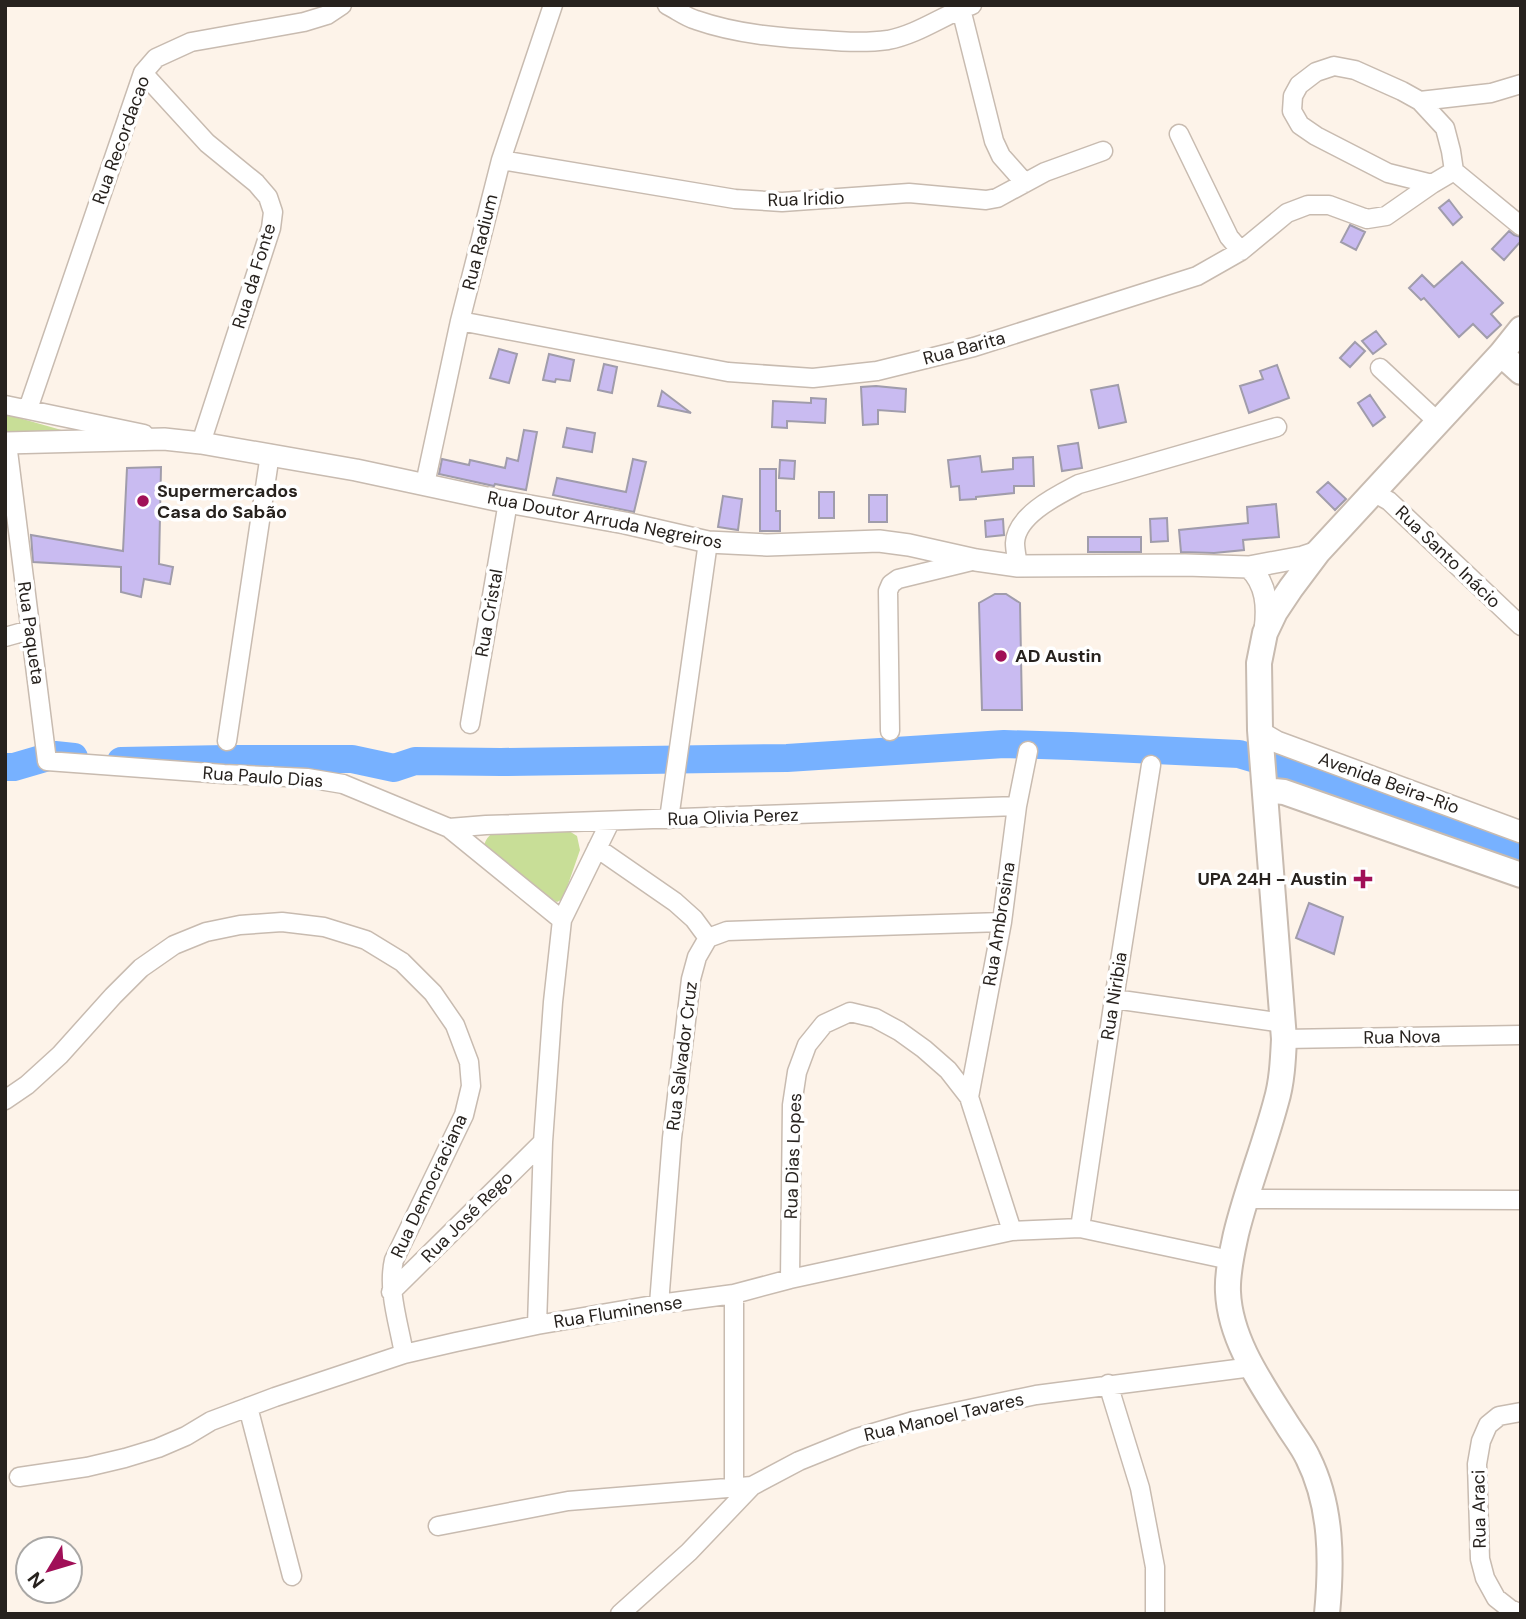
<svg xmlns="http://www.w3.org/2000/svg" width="1526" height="1619" viewBox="0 0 1526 1619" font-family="'DM Sans',sans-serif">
  <rect width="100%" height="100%" fill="#fdf3e9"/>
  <!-- green -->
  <path fill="#c8de97" d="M 5,414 L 72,433 L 5,433 Z
    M 569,831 L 577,836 L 580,850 L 563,899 L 557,902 L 489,859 C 483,847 482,843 492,833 Z"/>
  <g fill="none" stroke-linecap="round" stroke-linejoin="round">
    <!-- river -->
    <path stroke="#77b1ff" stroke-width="28" d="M 121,761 L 225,759 L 352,759 L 394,768 L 415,761 L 501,762 L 787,758 L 1004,744 L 1071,746 L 1239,754 L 1279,766 L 1521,855
      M 5,767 L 14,767 L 55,755 L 74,757"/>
  </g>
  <!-- building -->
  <path fill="#c9bbf1" stroke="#a09cab" stroke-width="2" d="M 1449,200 L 1462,217 L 1453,225 L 1439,208 Z
    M 1350,225 L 1365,232 L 1356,250 L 1341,242 Z
    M 1509,231 L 1514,235 L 1521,237 L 1521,241 L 1504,260 L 1492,249 Z
    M 1462,262 L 1503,303 L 1491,314 L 1501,325 L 1487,338 L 1473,324 L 1459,337 L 1424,298 L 1421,300 L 1409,288 L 1422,275 L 1434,287 Z
    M 1376,331 L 1386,344 L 1373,354 L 1362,341 Z
    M 1355,342 L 1365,351 L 1350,367 L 1340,358 Z
    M 499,349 L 517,354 L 509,383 L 490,378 Z
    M 549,354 L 574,360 L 570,381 L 556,379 L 555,382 L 543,380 Z
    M 604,364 L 617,367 L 612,393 L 598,390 Z
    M 1277,365 L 1289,398 L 1249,413 L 1240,386 L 1263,379 L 1260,371 Z
    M 1118,385 L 1126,422 L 1099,428 L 1091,390 Z
    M 876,386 L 906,389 L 905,412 L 878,410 L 878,424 L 863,425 L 861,387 Z
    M 662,391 L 691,413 L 658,406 Z
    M 1370,395 L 1385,417 L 1373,426 L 1358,403 Z
    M 811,398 L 826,399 L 825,423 L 787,421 L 787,428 L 772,427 L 773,401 L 811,403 Z
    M 567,428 L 595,433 L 592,452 L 563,447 Z
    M 524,430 L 537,432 L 526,490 L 495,484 L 494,486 L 439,474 L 442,459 L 469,465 L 470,460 L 505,468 L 507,458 L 518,461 Z
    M 1078,443 L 1082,468 L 1062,471 L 1058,446 Z
    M 980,456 L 982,472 L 1013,469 L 1013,458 L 1033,457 L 1034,486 L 1014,486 L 1014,493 L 976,497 L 976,499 L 960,500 L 959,486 L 951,487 L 948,460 Z
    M 633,459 L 646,462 L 634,512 L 553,495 L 557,478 L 626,492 Z
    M 780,460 L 795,461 L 794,479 L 779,478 Z
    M 161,467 L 159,564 L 173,567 L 170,584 L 144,579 L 141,597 L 121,592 L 121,567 L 33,562 L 31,535 L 123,551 L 127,468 Z
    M 760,469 L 776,469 L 776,511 L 780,511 L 780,531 L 760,531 Z
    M 1328,482 L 1346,499 L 1335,510 L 1317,492 Z
    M 819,492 L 834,492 L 834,518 L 819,518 Z
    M 869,495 L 887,495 L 887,522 L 869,522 Z
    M 723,496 L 742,499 L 738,530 L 718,527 Z
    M 1276,504 L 1279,537 L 1243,540 L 1244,550 L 1214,553 L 1181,552 L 1179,530 L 1248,523 L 1247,507 Z
    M 1167,518 L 1168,541 L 1151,542 L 1150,519 Z
    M 1003,519 L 1004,535 L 986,537 L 985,521 Z
    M 1088,537 L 1141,537 L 1141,552 L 1088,552 Z
    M 995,594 L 1006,594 L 1020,603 L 1022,710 L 982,710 L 979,603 Z
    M 1309,903 L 1343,917 L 1334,954 L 1296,938 Z"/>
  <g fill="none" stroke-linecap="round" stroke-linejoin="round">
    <defs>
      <path id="minor" d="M 667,5 C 677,10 686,17 696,20 C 736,34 781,38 823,40 C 844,42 867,43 888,40 C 919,34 943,15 972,5
        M 961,9 L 994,141 L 1001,156 L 1025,183
        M 143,73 L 207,143 L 256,183 L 268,197 L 273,212 L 271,228 L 201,443
        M 1420,101 L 1491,93 L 1521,84
        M 1179,134 L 1229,237 L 1241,251
        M 501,160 L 735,199 L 782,202 L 909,193 L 986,200 L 997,198 L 1045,172 L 1103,151
        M 1454,171 L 1432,184 L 1388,173 L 1316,136 L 1300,125 L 1292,111 L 1293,96 L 1299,85 L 1316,72 L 1334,66 L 1355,70 L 1402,91 L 1420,101 L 1445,128 L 1451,151 L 1454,171 L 1521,226
        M 460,321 L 728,372 L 813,378 L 877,371 L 974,347 L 1197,276 L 1241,251 L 1287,213 L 1308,205 L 1329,205 L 1367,219 L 1386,216 L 1432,184
        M 1380,368 L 1438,422
        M 5,405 L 144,434
        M 28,409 L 143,73 L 156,58 L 191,42 L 304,22 L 327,15 L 342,5
        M 7,443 L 47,761 L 224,774 L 307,778 L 343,784 L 449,828 L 562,920
        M 425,484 L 460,321 L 501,160 L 553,5
        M 1373,492 L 1389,501 L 1521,626
        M 1018,566 C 1017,558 1015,550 1015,543 C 1016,515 1058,495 1079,484 L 1277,427
        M 5,637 L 30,630
        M 470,724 L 508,502
        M 890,731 L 888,591 L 891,584 L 898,579 L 976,560
        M 227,741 L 270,454
        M 669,819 L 708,542
        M 449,828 L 486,825 L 1017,806
        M 597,848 L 675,902 L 694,919 L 708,938
        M 1114,999 L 1283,1023
        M 1284,1039 L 1521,1035
        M 969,1097 L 1002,922 L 1017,806 L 1028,751
        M 5,1100 L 27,1085 L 60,1055 L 113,996 L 141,968 L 174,945 L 206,932 L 240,925 L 282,922 L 324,927 L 366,940 L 402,962 L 433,993 L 455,1025 L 469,1062 L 471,1086 L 464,1115 L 394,1260 C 387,1290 399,1324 404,1354
        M 1245,1199 L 1521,1200
        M 1080,1228 L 1114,999 L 1151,765
        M 790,1279 L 792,1105 L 797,1072 L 807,1045 L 824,1024 L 850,1012 L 875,1018 L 899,1031 L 924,1049 L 948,1070 L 969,1097 L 1012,1231
        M 391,1292 L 543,1142
        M 659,1304 L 672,1138 L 691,979 L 697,957 L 708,938 L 727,931 L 1002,922
        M 537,1325 L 543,1142 L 553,1002 L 562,920 L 610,822
        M 1108,1384 L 1140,1488 L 1155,1567 L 1155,1614
        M 248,1407 L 292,1576
        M 1521,1412 L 1499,1416 L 1488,1425 L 1481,1441 L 1477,1464 L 1480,1559 L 1485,1578 L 1496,1598 L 1510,1609 L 1521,1614
        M 19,1477 L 87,1467 L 125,1458 L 158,1448 L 186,1436 L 211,1421 L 275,1397 L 404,1354 L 456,1342 L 537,1325 L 659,1304 L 734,1294 L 790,1279 L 1012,1231 L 1080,1228 L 1230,1260
        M 734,1487 L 734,1294
        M 438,1526 L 568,1501 L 752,1486 L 799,1461 L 856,1438 L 913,1421 L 1036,1395 L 1252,1367
        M 620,1614 L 689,1552 L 752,1486"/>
      <path id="tertiary" d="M 5,443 L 164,439 L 201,443 L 356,470 L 496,500 L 625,523 L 708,542 L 767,545 L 879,541 L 909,545 L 976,560 L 1018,566 L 1185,565 L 1249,567 L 1303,557 L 1318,552
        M 1249,567 C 1267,584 1268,607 1265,630
        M 1260,730 L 1265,735 L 1277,742 L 1521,832"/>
      <path id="secondary" d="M 1501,354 L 1521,372
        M 1265,795 L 1274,791 L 1284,792 L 1521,875
        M 1327,1614 C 1332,1561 1332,1506 1308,1458 C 1303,1447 1295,1437 1288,1426 C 1263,1386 1230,1341 1228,1292 C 1227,1273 1232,1253 1236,1234 C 1247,1189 1264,1147 1276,1102 C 1282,1082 1283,1060 1284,1039 L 1260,730 L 1259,663 L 1265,633 L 1275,612 L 1291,588 L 1318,552 L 1501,354 L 1521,329"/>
    </defs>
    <!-- minor casing -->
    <use href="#minor" stroke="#c8bbb0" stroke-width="21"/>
    <!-- tertiary casing -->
    <use href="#tertiary" stroke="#c8bbb0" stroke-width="24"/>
    <!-- secondary casing -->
    <use href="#secondary" stroke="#c8bbb0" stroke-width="28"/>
    <!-- minor -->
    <use href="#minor" stroke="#fff" stroke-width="18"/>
    <!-- tertiary -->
    <use href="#tertiary" stroke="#fff" stroke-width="21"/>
    <!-- secondary -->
    <use href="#secondary" stroke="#fff" stroke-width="24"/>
  </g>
  <!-- markers -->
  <g fill="#a00f57" stroke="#fff" stroke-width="2.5">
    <circle cx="143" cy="501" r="7"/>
    <circle cx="1001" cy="656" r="7"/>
    <path d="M1359.5 868.5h7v7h7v7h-7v7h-7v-7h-7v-7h7z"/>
  </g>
  <g text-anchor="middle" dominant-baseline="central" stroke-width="7" stroke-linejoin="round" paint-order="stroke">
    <!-- street labels -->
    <g font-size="18" fill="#27221e" stroke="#fff">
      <text transform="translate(121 140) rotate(-70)">Rua Recordacao</text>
      <text transform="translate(806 199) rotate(-2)">Rua Iridio</text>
      <text transform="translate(480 242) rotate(-76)">Rua Radium</text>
      <text transform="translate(254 276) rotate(-73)">Rua da Fonte</text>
      <text transform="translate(964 348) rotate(-15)">Rua Barita</text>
      <text transform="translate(605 520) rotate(11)">Rua Doutor Arruda Negreiros</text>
      <text transform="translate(1448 557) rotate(44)">Rua Santo Inácio</text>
      <text transform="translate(489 613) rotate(-80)">Rua Cristal</text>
      <text transform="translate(31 633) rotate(82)">Rua Paqueta</text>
      <text transform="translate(263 777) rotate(4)">Rua Paulo Dias</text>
      <text transform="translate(1389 783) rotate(20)">Avenida Beira-Rio</text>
      <text transform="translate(733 817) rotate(-2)">Rua Olivia Perez</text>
      <text transform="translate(999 924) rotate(-81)">Rua Ambrosina</text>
      <text transform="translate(1114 996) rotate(-81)">Rua Niribia</text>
      <text transform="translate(1402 1037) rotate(-1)">Rua Nova</text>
      <text transform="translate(682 1056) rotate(-83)">Rua Salvador Cruz</text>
      <text transform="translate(793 1156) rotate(-88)">Rua Dias Lopes</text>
      <text transform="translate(429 1186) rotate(-65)">Rua Democraciana</text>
      <text transform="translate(467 1217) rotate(-45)">Rua José Rego</text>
      <text transform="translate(618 1312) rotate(-9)">Rua Fluminense</text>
      <text transform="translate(944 1417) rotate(-13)">Rua Manoel Tavares</text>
      <text transform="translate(1479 1509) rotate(-91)">Rua Araci</text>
    </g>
    <!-- poi labels -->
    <g font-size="18" font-weight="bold" fill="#27221e" stroke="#fff" text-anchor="start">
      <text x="157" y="491">Supermercados<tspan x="157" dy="21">Casa do Sabão</tspan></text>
      <text x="1015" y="656">AD Austin</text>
      <text x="1347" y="879" text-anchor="end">UPA 24H - Austin</text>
    </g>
  </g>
  <!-- border -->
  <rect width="1526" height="1619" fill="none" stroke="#27221e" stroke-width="14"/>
  <!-- north arrow -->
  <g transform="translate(49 1570) rotate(232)"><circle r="33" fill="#ffffff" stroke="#a9a7a5" stroke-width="2"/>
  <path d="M0-5L12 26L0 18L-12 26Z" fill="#a00f57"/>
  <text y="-10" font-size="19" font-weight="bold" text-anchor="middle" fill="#27221e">N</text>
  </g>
</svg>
